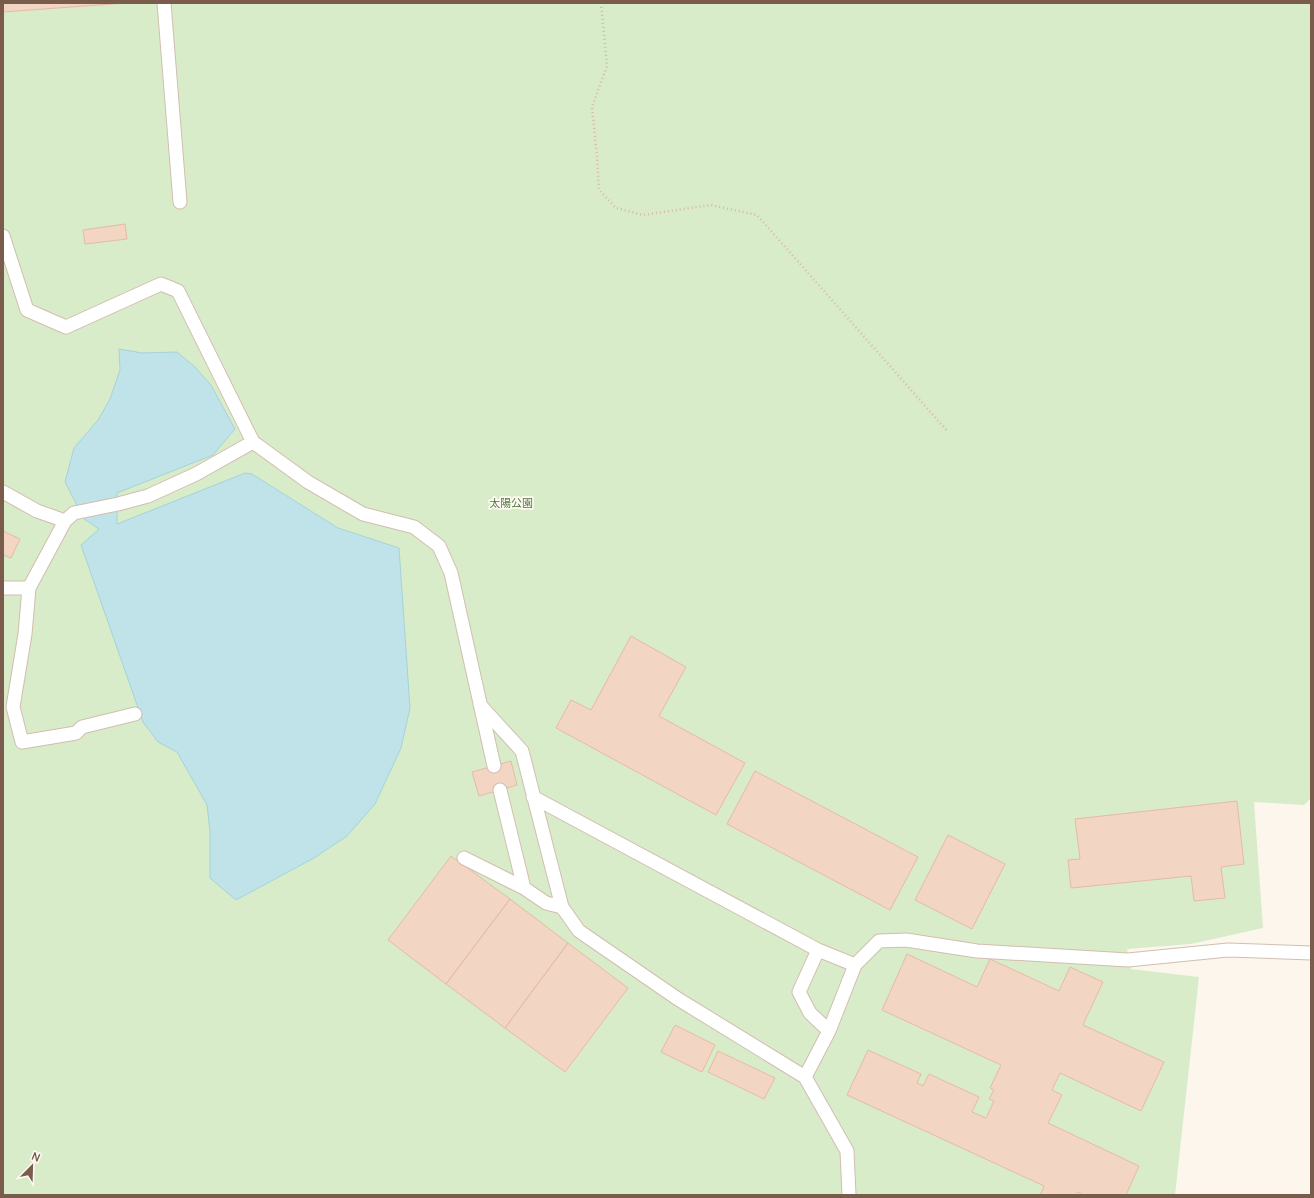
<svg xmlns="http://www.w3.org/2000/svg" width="1314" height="1198" viewBox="0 0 1314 1198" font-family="Manrope,'Noto Sans JP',sans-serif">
  <rect width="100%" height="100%" fill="#fdf6ec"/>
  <!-- green -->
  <path fill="#d8ecc9" d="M 3,3 L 1311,3 L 1311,798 L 1304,805 L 1254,802 L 1263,928 L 1191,944 L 1127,949 L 1131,969 L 1199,977 L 1175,1195 L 3,1195 Z"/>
  <!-- water -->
  <path fill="#bfe3e8" stroke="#a5d3da" d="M 119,349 L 142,353 L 177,352 L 195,367 L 211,385 L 235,429 L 213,455 L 117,493 L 117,524 L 245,473 L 252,474 L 338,528 L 399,548 L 410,708 L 401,748 L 375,804 L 347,836 L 314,858 L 236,900 L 210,878 L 210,831 L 207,805 L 177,752 L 158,742 L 143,722 L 81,545 L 99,529 L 84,519 L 65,482 L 74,448 L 98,420 L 110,399 L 120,370 Z"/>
  <!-- building -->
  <path fill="#f3d5c3" stroke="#e6bba3" d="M 3,3 L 126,3 L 3,12 Z
    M 125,224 L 127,239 L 85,244 L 83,230 Z
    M 3,531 L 20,539 L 11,558 L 3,555 Z
    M 631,636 L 686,667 L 659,716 L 745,763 L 716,815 L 556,728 L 571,700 L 591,710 Z
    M 511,761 L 517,785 L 479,796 L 472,772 Z
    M 755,771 L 918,857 L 890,910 L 727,824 Z
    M 1237,801 L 1244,864 L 1221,867 L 1225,898 L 1194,901 L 1191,876 L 1071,888 L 1068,860 L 1080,859 L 1075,819 Z
    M 948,835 L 1005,864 L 972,929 L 915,900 Z
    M 451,856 L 510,899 L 446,984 L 388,940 Z
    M 510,899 L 568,943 L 505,1028 L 446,984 Z
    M 568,943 L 628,988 L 565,1072 L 505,1028 Z
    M 907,954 L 977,987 L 990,959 L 1059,991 L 1070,967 L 1103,982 L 1083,1025 L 1164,1062 L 1141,1111 L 1060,1073 L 1052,1090 L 1062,1095 L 1048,1123 L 1139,1166 L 1126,1195 L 1084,1195 L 1078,1192 L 1076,1195 L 1040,1195 L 1044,1186 L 847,1095 L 868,1050 L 921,1074 L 917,1083 L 923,1086 L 929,1074 L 979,1097 L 972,1112 L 986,1118 L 994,1101 L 989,1099 L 994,1090 L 990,1088 L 1001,1065 L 882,1010 Z
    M 675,1025 L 715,1045 L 702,1072 L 661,1052 Z
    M 718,1051 L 775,1078 L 764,1099 L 708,1072 Z"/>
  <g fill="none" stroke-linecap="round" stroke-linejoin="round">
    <defs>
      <path id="lane" d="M 164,3 L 180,202
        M 3,236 L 27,310 L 66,327 L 161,284 L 178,291 L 253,442 L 308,482 L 363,514 L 414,527 L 439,546 L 451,573 L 494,766
        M 3,492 L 37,511 L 65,521
        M 3,588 L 29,588 L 65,521 L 74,513 L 118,504 L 148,496 L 196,474 L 253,442
        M 29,588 L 25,634 L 13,707 L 22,742 L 76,733 L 82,727 L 135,714
        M 480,705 L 522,751 L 562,907 L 579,931 L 678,999 L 805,1077 L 847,1151 L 849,1195
        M 500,790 L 524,888
        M 533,797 L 818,950 L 855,965 L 879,941 L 906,940 L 977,951 L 1128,960 L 1228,950 L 1311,953
        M 464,858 L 524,888 L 546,903 L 562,907
        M 818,950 L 799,992 L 810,1013 L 829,1031
        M 805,1077 L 829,1031 L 855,965"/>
    </defs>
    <!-- lane casing -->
    <use href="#lane" stroke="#d1beb0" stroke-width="15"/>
    <!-- path -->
    <path stroke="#d9b8a5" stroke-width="2.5" stroke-dasharray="1 3" stroke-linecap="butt" d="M 601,3 L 607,66 L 592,107 L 597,156 L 599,190 L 616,208 L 643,215 L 711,205 L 757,215 L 948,432"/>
    <!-- lane -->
    <use href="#lane" stroke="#fff" stroke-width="13"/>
  </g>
  <g text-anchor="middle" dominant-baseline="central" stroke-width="3.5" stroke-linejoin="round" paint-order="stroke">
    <!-- park labels -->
    <g font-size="11" fill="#537a41" stroke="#fffaf3">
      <text x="511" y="502">太陽公園</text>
    </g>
  </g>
  <!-- border -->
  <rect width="1314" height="1198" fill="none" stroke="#7a5c4d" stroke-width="8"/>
  <!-- north arrow -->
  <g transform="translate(32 1166) rotate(23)" stroke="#fffaf3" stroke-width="3" paint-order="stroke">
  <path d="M0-3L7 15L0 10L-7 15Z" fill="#7a5c4d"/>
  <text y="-6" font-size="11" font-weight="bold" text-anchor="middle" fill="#7a5c4d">N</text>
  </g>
</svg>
